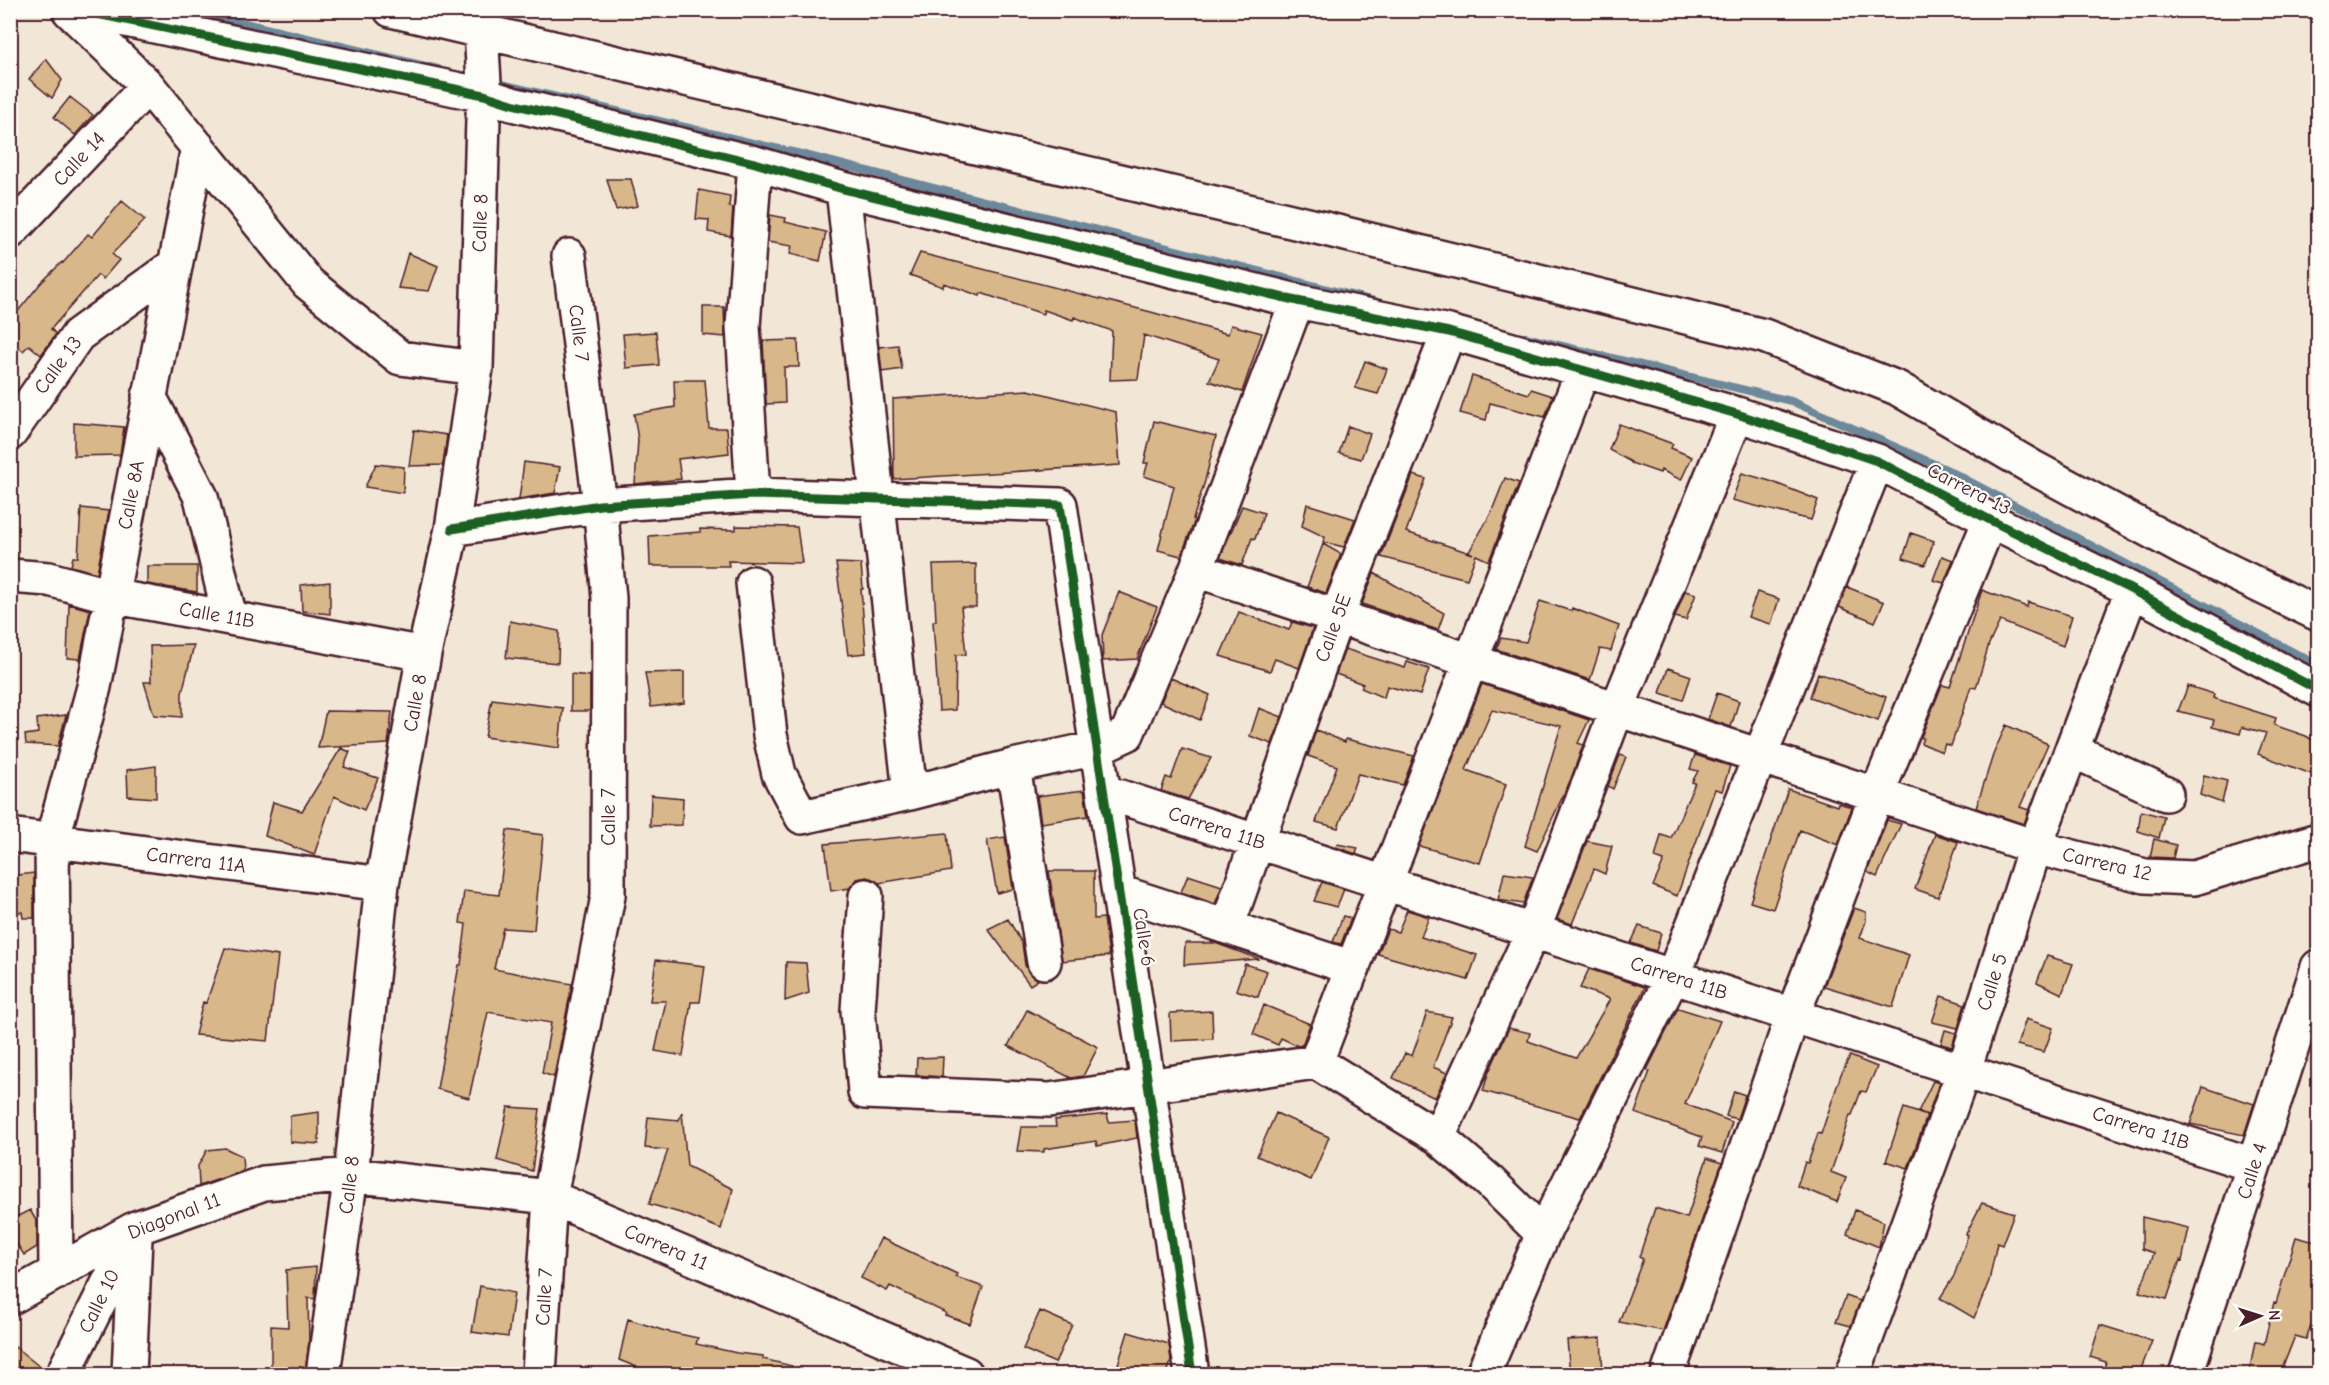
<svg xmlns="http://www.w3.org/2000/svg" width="2329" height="1385" viewBox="0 0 2329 1385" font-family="'Comic Neue',sans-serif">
  <rect width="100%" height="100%" fill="#f2e7d6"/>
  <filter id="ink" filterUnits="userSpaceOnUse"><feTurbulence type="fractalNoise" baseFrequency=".0167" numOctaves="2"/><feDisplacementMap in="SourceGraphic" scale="12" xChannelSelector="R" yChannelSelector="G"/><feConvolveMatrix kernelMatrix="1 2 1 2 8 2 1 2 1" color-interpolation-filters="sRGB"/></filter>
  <g filter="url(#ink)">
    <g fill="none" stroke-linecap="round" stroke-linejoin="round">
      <!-- stream -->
      <path stroke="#6d879b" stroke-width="8" d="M 190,10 L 438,69
        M 497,83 L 801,154 L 1375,301
        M 1525,337 L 1791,401 L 1950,471 L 2318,665"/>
    </g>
    <!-- building -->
    <path fill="#d8b78a" stroke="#4a1f2b" stroke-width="1.5" d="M 46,59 L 62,80 L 52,98 L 29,79 Z
      M 70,97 L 93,115 L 75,135 L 54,117 Z
      M 607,179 L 631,179 L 638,206 L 616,210 Z
      M 699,190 L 730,196 L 729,207 L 733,208 L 731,236 L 708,232 L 709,220 L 696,219 Z
      M 122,201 L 145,220 L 112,254 L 119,260 L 103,279 L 98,275 L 51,329 L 56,334 L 41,355 L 29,345 L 23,351 L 10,340 L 10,321 L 40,284 L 62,262 L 63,263 L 88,234 L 92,237 Z
      M 770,215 L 786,218 L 785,222 L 826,232 L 820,261 L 790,254 L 792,246 L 768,242 Z
      M 408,253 L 438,266 L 429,291 L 398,288 Z
      M 920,253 L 1151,312 L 1228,334 L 1231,325 L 1262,333 L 1242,392 L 1209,381 L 1219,359 L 1144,335 L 1138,379 L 1110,380 L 1112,331 L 1074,317 L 1073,320 L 1044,310 L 1043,314 L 981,293 L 980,296 L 944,283 L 943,287 L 910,275 Z
      M 703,307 L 724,307 L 725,337 L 703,335 Z
      M 656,332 L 659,365 L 626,368 L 623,334 Z
      M 798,340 L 799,367 L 784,367 L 785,403 L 766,404 L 763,341 Z
      M 898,345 L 902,369 L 882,372 L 879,347 Z
      M 1365,361 L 1387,369 L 1378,394 L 1355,388 Z
      M 1472,376 L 1529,394 L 1531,389 L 1553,396 L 1545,417 L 1490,403 L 1486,420 L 1460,413 Z
      M 674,380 L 705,380 L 709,428 L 727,428 L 729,453 L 678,459 L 681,479 L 635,484 L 638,440 L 634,414 L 675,407 Z
      M 1028,390 L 1116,412 L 1120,465 L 894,479 L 893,399 Z
      M 1154,421 L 1216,436 L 1205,481 L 1193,519 L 1195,520 L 1181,556 L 1158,550 L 1174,486 L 1144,476 L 1148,463 L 1144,463 Z
      M 74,423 L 124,427 L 120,455 L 74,456 Z
      M 1619,424 L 1673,444 L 1671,448 L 1692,457 L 1681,480 L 1661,470 L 1660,473 L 1631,463 L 1631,462 L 1609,450 Z
      M 1348,426 L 1370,434 L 1361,459 L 1339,453 Z
      M 414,430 L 447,435 L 443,465 L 409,466 Z
      M 524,462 L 560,467 L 555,493 L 519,499 Z
      M 376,464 L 404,467 L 403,493 L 365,487 Z
      M 1742,473 L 1770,481 L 1818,500 L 1811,520 L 1732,500 Z
      M 1413,475 L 1426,479 L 1406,532 L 1473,554 L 1469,552 L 1491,513 L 1505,478 L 1519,483 L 1489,561 L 1476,555 L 1467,579 L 1381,557 Z
      M 1307,504 L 1355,519 L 1344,547 L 1323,542 L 1325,537 L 1302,526 Z
      M 1242,506 L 1264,513 L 1255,539 L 1252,538 L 1242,565 L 1220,558 Z
      M 81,508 L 109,511 L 97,573 L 71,566 L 73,557 L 78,557 Z
      M 736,526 L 797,527 L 802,563 L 728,561 L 729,566 L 650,566 L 649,536 L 700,532 L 700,529 L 736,530 Z
      M 1911,533 L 1934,541 L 1925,565 L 1903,558 Z
      M 1323,544 L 1341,554 L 1326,593 L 1307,587 Z
      M 1942,556 L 1953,560 L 1944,583 L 1933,580 Z
      M 836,563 L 861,564 L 863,589 L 861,589 L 866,653 L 848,655 Z
      M 976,564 L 976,607 L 961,607 L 966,654 L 956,655 L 955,710 L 939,711 L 933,621 L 936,621 L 933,565 Z
      M 147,566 L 197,566 L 197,592 L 147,584 Z
      M 1374,573 L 1444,613 L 1438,630 L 1362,604 Z
      M 330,582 L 330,614 L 302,611 L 301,585 Z
      M 1847,587 L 1884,602 L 1875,622 L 1839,607 Z
      M 1982,590 L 2027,607 L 2028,602 L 2072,616 L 2063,646 L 2000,621 L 1989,644 L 1976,688 L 1971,687 L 1951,746 L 1945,744 L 1942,752 L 1921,743 L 1923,738 L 1921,737 L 1942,685 L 1950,687 Z
      M 1685,591 L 1696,594 L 1686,620 L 1675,617 Z
      M 1119,592 L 1157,607 L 1137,659 L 1103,661 L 1102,635 Z
      M 1757,592 L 1779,599 L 1771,624 L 1748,617 Z
      M 1540,601 L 1571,611 L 1572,608 L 1619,626 L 1611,651 L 1600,649 L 1590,680 L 1496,649 L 1501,638 L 1526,642 Z
      M 69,604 L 90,610 L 80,659 L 67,658 Z
      M 1239,612 L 1289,630 L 1292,622 L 1313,628 L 1299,668 L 1275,659 L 1270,671 L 1220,656 Z
      M 510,621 L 559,631 L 558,663 L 506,658 Z
      M 194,645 L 182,693 L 182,717 L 154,715 L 144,682 L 151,682 L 150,646 Z
      M 1345,649 L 1405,668 L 1407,662 L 1429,669 L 1420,695 L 1387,686 L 1384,698 L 1361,688 L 1363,684 L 1336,674 Z
      M 1668,668 L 1691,676 L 1683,700 L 1660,693 Z
      M 684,672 L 684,703 L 651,707 L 645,673 Z
      M 1818,673 L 1886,697 L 1878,721 L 1810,697 Z
      M 571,674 L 590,676 L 590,711 L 571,711 Z
      M 1171,678 L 1210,695 L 1200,720 L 1161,702 Z
      M 1482,684 L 1589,720 L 1578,743 L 1583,745 L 1571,779 L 1537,851 L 1525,846 L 1561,726 L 1492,710 L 1466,770 L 1506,784 L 1480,863 L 1419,846 Z
      M 2188,686 L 2214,694 L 2213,698 L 2276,718 L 2274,725 L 2306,736 L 2319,744 L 2319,777 L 2258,754 L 2266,733 L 2242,727 L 2240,734 L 2212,727 L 2214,720 L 2178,711 Z
      M 1717,693 L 1739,701 L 1731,727 L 1708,719 Z
      M 492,699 L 563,708 L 559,748 L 485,737 Z
      M 1259,708 L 1282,717 L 1272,744 L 1250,736 Z
      M 326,711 L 392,712 L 388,744 L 318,748 Z
      M 66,715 L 58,746 L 26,744 L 25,735 L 38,733 L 37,719 Z
      M 2006,725 L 2048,744 L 2020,807 L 2029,810 L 2024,824 L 1976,808 L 1993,755 Z
      M 1316,730 L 1345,742 L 1346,739 L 1414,756 L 1403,785 L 1358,774 L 1338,828 L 1316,822 L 1337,766 L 1308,756 Z
      M 341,748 L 350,752 L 344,767 L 378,778 L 364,810 L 334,796 L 314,855 L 265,836 L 273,802 L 302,811 Z
      M 1182,749 L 1211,758 L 1188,799 L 1161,791 L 1166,777 L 1171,779 Z
      M 1620,755 L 1626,757 L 1613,789 L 1608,786 Z
      M 1695,755 L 1730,766 L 1722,791 L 1715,789 L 1677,896 L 1653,886 L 1664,861 L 1655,858 L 1661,835 L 1671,838 L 1695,783 L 1692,782 L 1698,771 L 1690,769 Z
      M 156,766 L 156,798 L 128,796 L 127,770 Z
      M 2204,775 L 2227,781 L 2222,803 L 2200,795 Z
      M 1788,789 L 1837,806 L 1838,803 L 1852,807 L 1838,845 L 1800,830 L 1773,909 L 1750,902 Z
      M 1084,790 L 1088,816 L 1041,823 L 1037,796 Z
      M 651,795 L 683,798 L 682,825 L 650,826 Z
      M 2141,811 L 2164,817 L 2159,838 L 2138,831 Z
      M 1887,820 L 1901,824 L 1877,877 L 1867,872 Z
      M 507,830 L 543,835 L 534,930 L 503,928 L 494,969 L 572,984 L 554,1077 L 542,1073 L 551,1023 L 488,1012 L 469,1098 L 437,1089 L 459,965 L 461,965 L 466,924 L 460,923 L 464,891 L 499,895 Z
      M 947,833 L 951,871 L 879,883 L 867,877 L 857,879 L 850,888 L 831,891 L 825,844 Z
      M 1935,834 L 1958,842 L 1938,897 L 1915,889 Z
      M 1005,837 L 1013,889 L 997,893 L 987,840 Z
      M 2154,839 L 2176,845 L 2173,858 L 2150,857 Z
      M 1587,841 L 1612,846 L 1605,874 L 1594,869 L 1572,924 L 1557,919 Z
      M 1337,844 L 1358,848 L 1356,854 L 1336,847 Z
      M 1049,871 L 1094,871 L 1094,919 L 1104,918 L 1109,956 L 1062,961 Z
      M 34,873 L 34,918 L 23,918 L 22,912 L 10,912 L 10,876 Z
      M 1504,873 L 1533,877 L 1523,904 L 1498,900 Z
      M 1188,875 L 1222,886 L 1215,904 L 1181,892 Z
      M 1322,882 L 1344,889 L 1337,907 L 1314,901 Z
      M 1854,908 L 1866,912 L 1866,921 L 1860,938 L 1909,955 L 1893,1007 L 1824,986 Z
      M 1407,910 L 1429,917 L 1421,937 L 1477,955 L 1468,980 L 1378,954 L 1388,929 L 1398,932 Z
      M 1343,916 L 1351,918 L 1341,944 L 1333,942 Z
      M 1008,919 L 1022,943 L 1025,965 L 1029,973 L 1038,980 L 1030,985 L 988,929 Z
      M 1639,926 L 1661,933 L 1656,951 L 1631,943 Z
      M 1185,943 L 1215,943 L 1259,959 L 1184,965 Z
      M 225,948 L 278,956 L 268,1041 L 195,1035 L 203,1002 L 206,1003 Z
      M 2047,956 L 2073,964 L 2062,994 L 2037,982 Z
      M 656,960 L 705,966 L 700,1002 L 691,1002 L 683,1056 L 655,1051 L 666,1001 L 650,1001 Z
      M 786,962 L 806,963 L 809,993 L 785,1001 Z
      M 1245,964 L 1267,971 L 1258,997 L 1236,990 Z
      M 1589,969 L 1645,987 L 1580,1118 L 1483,1091 L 1488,1074 L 1509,1028 L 1530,1033 L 1528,1041 L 1576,1058 L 1610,999 L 1580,988 Z
      M 1941,996 L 1965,1004 L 1958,1028 L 1932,1022 Z
      M 1264,1005 L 1310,1024 L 1302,1045 L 1298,1046 L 1281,1038 L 1278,1045 L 1253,1034 Z
      M 1678,1008 L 1720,1021 L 1685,1104 L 1732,1122 L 1722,1153 L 1699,1146 L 1702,1137 L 1635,1113 L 1650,1071 L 1647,1070 Z
      M 1027,1010 L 1098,1047 L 1083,1076 L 1071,1078 L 1008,1046 Z
      M 1212,1011 L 1213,1039 L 1171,1041 L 1170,1013 Z
      M 1427,1012 L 1452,1017 L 1433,1067 L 1447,1073 L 1435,1098 L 1393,1078 L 1405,1053 L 1412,1056 Z
      M 2026,1019 L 2053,1028 L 2044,1052 L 2017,1045 Z
      M 1945,1030 L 1956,1033 L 1952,1047 L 1941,1044 Z
      M 1850,1056 L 1877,1067 L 1866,1092 L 1861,1091 L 1852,1115 L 1850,1115 L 1831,1172 L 1846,1178 L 1837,1202 L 1797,1186 L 1805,1162 L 1808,1163 L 1818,1133 L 1821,1134 L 1841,1074 Z
      M 943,1057 L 942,1077 L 916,1075 L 917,1058 Z
      M 1933,1081 L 1939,1083 L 1928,1115 L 1918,1112 Z
      M 2203,1087 L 2254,1104 L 2244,1135 L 2190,1124 Z
      M 1734,1091 L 1745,1095 L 1737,1119 L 1726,1116 Z
      M 508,1107 L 540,1109 L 532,1171 L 497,1160 Z
      M 1904,1108 L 1927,1116 L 1908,1168 L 1886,1161 Z
      M 319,1112 L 319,1144 L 290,1142 L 290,1116 Z
      M 682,1112 L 687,1166 L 733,1189 L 721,1229 L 684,1214 L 649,1204 L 668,1150 L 645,1148 L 648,1117 L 679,1120 Z
      M 1276,1113 L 1329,1137 L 1311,1180 L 1257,1156 Z
      M 1107,1114 L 1109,1122 L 1135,1120 L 1137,1138 L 1097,1146 L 1096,1141 L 1044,1149 L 1044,1152 L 1017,1151 L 1021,1127 L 1056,1127 L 1055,1120 Z
      M 225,1148 L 242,1156 L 243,1171 L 199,1186 L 198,1166 L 207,1150 Z
      M 1707,1158 L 1722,1163 L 1663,1331 L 1619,1322 L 1643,1259 L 1639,1257 L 1655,1208 L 1687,1218 Z
      M 1982,1203 L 2014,1213 L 2002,1245 L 1997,1243 L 1989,1281 L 1974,1318 L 1940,1298 L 1954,1276 L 1968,1235 L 1966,1234 Z
      M 30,1210 L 37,1222 L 37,1247 L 24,1255 L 10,1233 L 10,1220 Z
      M 1855,1210 L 1884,1222 L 1879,1247 L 1847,1234 Z
      M 2142,1217 L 2189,1228 L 2182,1261 L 2180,1260 L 2167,1299 L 2139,1292 L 2154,1253 L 2142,1249 Z
      M 2296,1237 L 2319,1243 L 2319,1302 L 2306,1339 L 2295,1336 L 2280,1374 L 2249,1374 L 2255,1341 L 2264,1344 L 2274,1302 L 2276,1303 Z
      M 881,1238 L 957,1274 L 956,1277 L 983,1287 L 970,1324 L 945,1315 L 946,1313 L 890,1286 L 887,1291 L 861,1278 Z
      M 316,1267 L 315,1299 L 308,1298 L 309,1342 L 305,1374 L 271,1374 L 271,1326 L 288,1327 L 286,1270 Z
      M 480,1286 L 514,1293 L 508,1337 L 472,1332 Z
      M 1846,1296 L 1860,1301 L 1851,1326 L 1836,1322 Z
      M 1040,1311 L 1072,1325 L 1055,1363 L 1023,1349 Z
      M 628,1319 L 665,1331 L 698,1338 L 696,1344 L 737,1353 L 763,1356 L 763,1359 L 792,1366 L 791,1374 L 654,1374 L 619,1360 Z
      M 2100,1325 L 2152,1341 L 2139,1374 L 2102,1374 L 2106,1362 L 2090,1357 Z
      M 1128,1332 L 1169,1344 L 1171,1361 L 1167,1374 L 1115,1374 Z
      M 1601,1338 L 1603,1374 L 1570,1374 L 1567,1340 Z
      M 10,1343 L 45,1371 L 44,1374 L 10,1374 Z"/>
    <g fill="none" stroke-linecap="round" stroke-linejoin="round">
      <defs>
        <path id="minor" d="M 69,10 L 148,86 L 308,283 L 400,358 L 476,368
          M 78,10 L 484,95 L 512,104 L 755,163 L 843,189 L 1297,301 L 1449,332 L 1737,414 L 1877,461 L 1990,520 L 2132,590 L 2318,690
          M 391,10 L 1325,229 L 1764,336 L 1897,388 L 2032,467 L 2186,550 L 2318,614
          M 843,189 L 910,793
          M 10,232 L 148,86
          M 149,396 L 201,497 L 230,618
          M 10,433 L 78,335 L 175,265
          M 753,495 L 743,326 L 755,163
          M 452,529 L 600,505 L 753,495 L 1060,505 L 1192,1374
          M 1196,570 L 2035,847 L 2145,876 L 2194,878 L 2318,840
          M 10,576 L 49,579 L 111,596 L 424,654
          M 753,583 L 770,735 L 779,774 L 802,817 L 910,793 L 1013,766 L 1097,748 L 1127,734 L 1196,570 L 1297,301
          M 2072,750 L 2166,794
          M 1013,766 L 1044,962
          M 1105,792 L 2253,1165
          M 10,835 L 382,884
          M 1119,892 L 1353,968
          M 866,896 L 858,1010 L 865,1092 L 1049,1100 L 1316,1062 L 1438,1137 L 1489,1181 L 1543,1234
          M 1227,927 L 1337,616 L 1449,332
          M 1316,1062 L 1583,370
          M 1438,1137 L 1533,931 L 1617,709 L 1737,414
          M 56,1273 L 52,841 L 94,687 L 198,147
          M 10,1298 L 136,1228 L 264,1183 L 351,1175 L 550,1197 L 966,1374
          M 63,1374 L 136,1228
          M 129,1374 L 135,1238
          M 323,1374 L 351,1175 L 382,884 L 424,654 L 452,529 L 476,368 L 484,83 L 480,12
          M 539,1374 L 550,1197 L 608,896 L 609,598 L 600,505 L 569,256
          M 1483,1374 L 1543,1234 L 1673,976 L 1877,461
          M 1668,1374 L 1793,1015 L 1877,794 L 1990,520
          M 1853,1374 L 1964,1070 L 2035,847 L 2132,590
          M 2186,1374 L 2318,967"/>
      </defs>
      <!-- minor casing -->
      <use href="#minor" stroke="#4a1f2b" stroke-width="38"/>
      <!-- minor -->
      <use href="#minor" stroke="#fdfcf7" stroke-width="33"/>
      <defs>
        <path id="cycleway" d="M 78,10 L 484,95 L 512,104 L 755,163 L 843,189 L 1297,301 L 1449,332 L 1737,414 L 1877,461 L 1990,520 L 2132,590 L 2318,690
          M 452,529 L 600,505 L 753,495 L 1060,505 L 1192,1374"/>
      </defs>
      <!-- cycleway casing -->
      <use href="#cycleway" stroke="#fdfcf7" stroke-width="13"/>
      <!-- cycleway -->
      <use href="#cycleway" stroke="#1b5e20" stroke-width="9"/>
    </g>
  </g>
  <g text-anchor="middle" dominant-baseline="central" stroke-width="4.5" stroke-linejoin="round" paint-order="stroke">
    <!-- street labels -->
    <g font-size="20" fill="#4a1f2b" stroke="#fdfcf7">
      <text transform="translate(79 159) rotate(-47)">Calle 14</text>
      <text transform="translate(480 223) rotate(-88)">Calle 8</text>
      <text transform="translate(579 333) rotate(83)">Calle 7</text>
      <text transform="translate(58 365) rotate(-54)">Calle 13</text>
      <text transform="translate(1969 489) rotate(27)">Carrera 13</text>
      <text transform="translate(131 495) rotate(-79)">Calle 8A</text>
      <text transform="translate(217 615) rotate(10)">Calle 11B</text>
      <text transform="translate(1333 628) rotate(-70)">Calle 5E</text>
      <text transform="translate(415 703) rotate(-80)">Calle 8</text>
      <text transform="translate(608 817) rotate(-90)">Calle 7</text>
      <text transform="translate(1217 828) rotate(18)">Carrera 11B</text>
      <text transform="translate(196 860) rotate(7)">Carrera 11A</text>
      <text transform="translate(2107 864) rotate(13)">Carrera 12</text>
      <text transform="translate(1144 937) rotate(81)">Calle 6</text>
      <text transform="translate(1679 978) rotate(18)">Carrera 11B</text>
      <text transform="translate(1992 982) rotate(-72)">Calle 5</text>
      <text transform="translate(2141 1128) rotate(18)">Carrera 11B</text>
      <text transform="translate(2252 1171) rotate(-72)">Calle 4</text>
      <text transform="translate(349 1185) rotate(-83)">Calle 8</text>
      <text transform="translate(174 1216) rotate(-21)">Diagonal 11</text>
      <text transform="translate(666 1247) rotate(23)">Carrera 11</text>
      <text transform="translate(544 1297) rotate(-87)">Calle 7</text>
      <text transform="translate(99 1301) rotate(-64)">Calle 10</text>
    </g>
  </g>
  <!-- margin -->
  <rect width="2329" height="1385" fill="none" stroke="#fdfcf7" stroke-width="36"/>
  <rect x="18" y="18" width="2293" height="1349" fill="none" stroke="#4a1f2b" stroke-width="2" filter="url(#ink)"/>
  <!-- north arrow -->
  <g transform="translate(2260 1316) rotate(87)" stroke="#fdfcf7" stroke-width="4.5" paint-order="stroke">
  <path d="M0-4.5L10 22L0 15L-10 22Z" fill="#4a1f2b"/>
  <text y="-9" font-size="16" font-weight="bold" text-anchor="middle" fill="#4a1f2b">N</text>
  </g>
</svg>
